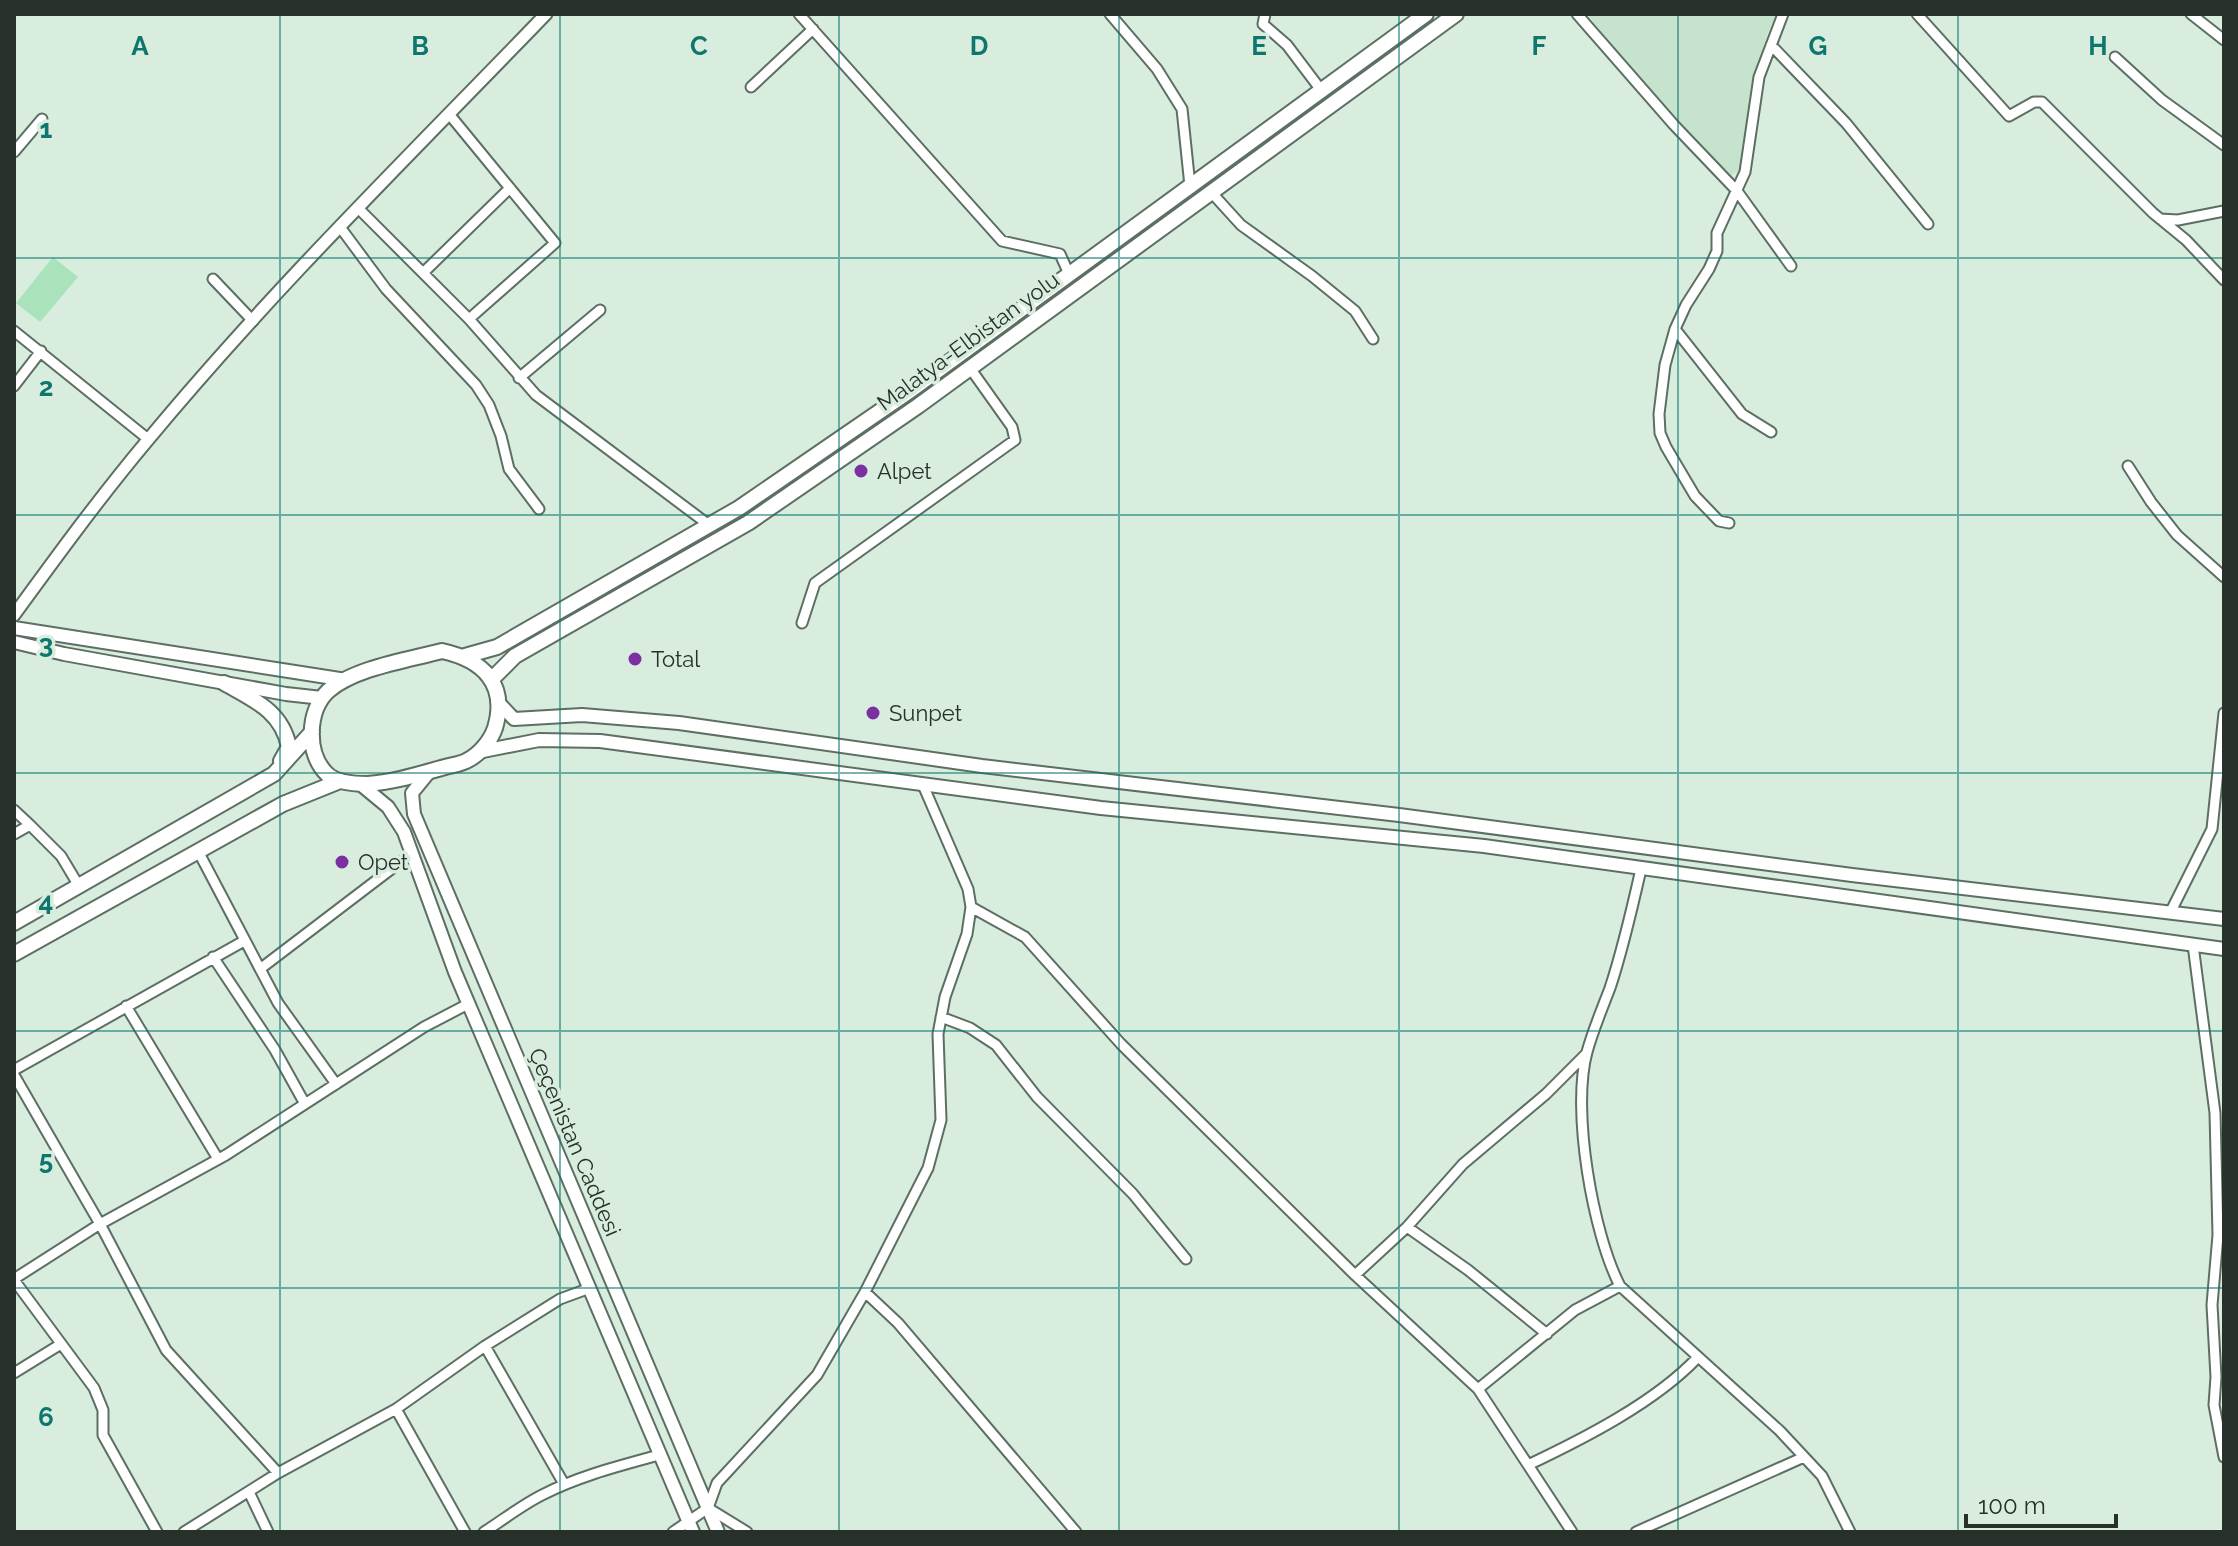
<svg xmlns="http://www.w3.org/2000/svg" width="2238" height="1546" viewBox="0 0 2238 1546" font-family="Raleway,sans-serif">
  <rect width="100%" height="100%" fill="#d8edde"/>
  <!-- built -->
  <path fill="#c6e3ce" d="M 1587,14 L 1776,14 L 1766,37 L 1749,98 L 1741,170 L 1729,176 L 1634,72 Z"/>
  <!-- green -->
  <path fill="#aae3bb" d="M 53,257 L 78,277 L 40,322 L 16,303 Z"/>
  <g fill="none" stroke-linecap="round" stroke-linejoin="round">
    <defs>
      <path id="minor" d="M 799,14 L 1002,241 L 1060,254 L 1069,274
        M 1110,14 L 1157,69 L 1182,109 L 1190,186
        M 1265,14 L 1263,24 L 1287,45 L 1321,90
        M 1577,14 L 1674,125 L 1737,191 L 1791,266
        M 1917,14 L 2009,116 L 2034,102 L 2042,102 L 2153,213 L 2186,240 L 2224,280
        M 2191,14 L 2224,40
        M 1771,45 L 1846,123 L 1928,224
        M 2115,57 L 2162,100 L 2224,145
        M 751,87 L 813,29
        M 449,114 L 555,243 L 469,319
        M 14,152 L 42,119
        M 1211,192 L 1241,225 L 1312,276 L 1355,311 L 1373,339
        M 358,208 L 469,319 L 536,395 L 709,525
        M 2160,219 L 2178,220 L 2224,211
        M 340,227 L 386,289 L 476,385 L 489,405 L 501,436 L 509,469 L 539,509
        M 424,272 L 510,188
        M 213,279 L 253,321
        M 1675,329 L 1742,414 L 1771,432
        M 14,331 L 148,439
        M 519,378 L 600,310
        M 14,386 L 41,351
        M 2128,466 L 2151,502 L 2177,535 L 2224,577
        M 1729,523 L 1719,521 L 1695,496 L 1666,447 L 1660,433 L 1659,414 L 1665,365 L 1675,329 L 1686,305 L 1709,269 L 1717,251 L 1717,233 L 1745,172 L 1759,77 L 1783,14
        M 802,623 L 815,583 L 1015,440 L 1012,427 L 970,368
        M 14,810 L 30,825
        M 14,834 L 30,825 L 61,856 L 79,886
        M 198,851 L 278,1003 L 336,1084
        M 1641,869 C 1632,909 1623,949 1610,988 C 1602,1009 1593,1030 1587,1052 C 1571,1110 1593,1234 1620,1286 L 1780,1431 L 1822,1476 L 1850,1532
        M 971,907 L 1025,937 L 1121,1044 L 1355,1275 L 1478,1389 L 1575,1310 L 1620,1286
        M 2170,913 L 2212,829 L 2224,713
        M 2193,945 L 2215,1113 L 2218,1235 L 2212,1305 L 2216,1377 L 2214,1405 L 2224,1457
        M 213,957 L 275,1050 L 305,1104
        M 260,969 L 411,854
        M 126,1006 L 218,1159
        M 941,1017 L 970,1028 L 996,1045 L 1037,1097 L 1133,1194 L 1186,1259
        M 14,1070 L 244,941
        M 14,1075 L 100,1224 L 166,1350 L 278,1473
        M 1407,1227 L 1468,1270 L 1547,1334
        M 1355,1275 L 1407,1227 L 1463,1164 L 1546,1094 L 1586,1054
        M 14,1279 L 100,1224 L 226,1155 L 424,1027 L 468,1004
        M 14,1280 L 94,1388 L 103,1410 L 103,1435 L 157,1532
        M 865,1292 L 898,1323 L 1076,1532
        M 485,1346 L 564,1484
        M 14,1373 L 61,1344
        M 1478,1389 L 1528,1465 C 1583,1439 1656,1402 1698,1357
        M 396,1409 L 465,1532
        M 1528,1465 L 1572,1532
        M 249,1492 L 268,1532
        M 708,1508 L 747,1532
        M 184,1532 L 278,1473 L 396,1409 L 485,1346 L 560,1299 L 590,1288
        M 484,1532 C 503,1520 522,1505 542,1495 C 579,1476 619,1466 659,1455
        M 673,1532 L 708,1508 L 717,1483 L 817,1375 L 865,1292 L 928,1168 L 941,1120 L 938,1034 L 945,997 L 967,934 L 971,907 L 968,889 L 923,785
        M 1636,1532 L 1804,1457"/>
      <path id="tertiary" d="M 14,615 C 57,556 100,497 147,441 C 271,291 411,154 546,14"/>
      <path id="secondary" d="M 14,628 L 346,680
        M 14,642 L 64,654 L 286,694 L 322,698
        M 499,703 L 514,719 L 582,715 L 679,723 L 982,766 L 1399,815 L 1852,875 L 2224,919
        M 478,752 L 539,740 L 600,741 L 1101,808 L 1484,846 L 2224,949
        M 430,771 L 412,793 L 414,814 L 718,1532
        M 359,783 L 388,807 L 404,832 L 455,972 L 693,1532"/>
      <path id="primary" d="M 442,651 C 483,660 508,684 495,728 C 491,740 480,754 468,760 C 462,764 452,765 445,767 C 419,774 395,782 368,784 C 356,784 336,783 327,774 C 306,754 307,711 328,691 C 354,668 408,660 442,651 Z
        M 465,656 L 497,647 L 739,508 L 908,392 L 1426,14
        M 491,680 L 515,656 L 748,523 L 918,406 L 1456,14
        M 224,683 C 254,700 282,711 289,747 L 281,761
        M 14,923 L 274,774 L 312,732
        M 14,954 L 283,804 L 340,781"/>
    </defs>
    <!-- minor casing -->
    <use href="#minor" stroke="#5c6f62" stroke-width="13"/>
    <!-- tertiary casing -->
    <use href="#tertiary" stroke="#5c6f62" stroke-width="15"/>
    <!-- secondary casing -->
    <use href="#secondary" stroke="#5c6f62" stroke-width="16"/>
    <!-- primary casing -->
    <use href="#primary" stroke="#5c6f62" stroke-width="18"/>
    <!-- minor -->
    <use href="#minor" stroke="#fff" stroke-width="9"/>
    <!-- tertiary -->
    <use href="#tertiary" stroke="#fff" stroke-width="11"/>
    <!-- secondary -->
    <use href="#secondary" stroke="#fff" stroke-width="12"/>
    <!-- primary -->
    <use href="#primary" stroke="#fff" stroke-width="14"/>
  </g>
  <!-- grid -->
  <path fill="none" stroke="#0f766e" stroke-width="2" stroke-opacity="0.55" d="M 280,14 L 280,1532M 560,14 L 560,1532M 839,14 L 839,1532M 1119,14 L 1119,1532M 1399,14 L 1399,1532M 1678,14 L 1678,1532M 1958,14 L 1958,1532M 14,258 L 2224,258M 14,515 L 2224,515M 14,773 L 2224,773M 14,1031 L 2224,1031M 14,1288 L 2224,1288"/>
  <!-- markers -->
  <g fill="#7c2fa1" stroke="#d8edde" stroke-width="3">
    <circle cx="861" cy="471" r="8"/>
    <circle cx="635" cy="659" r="8"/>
    <circle cx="873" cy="713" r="8"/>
    <circle cx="342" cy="862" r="8"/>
  </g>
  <g text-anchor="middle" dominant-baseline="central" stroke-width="7" stroke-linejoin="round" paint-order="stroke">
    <!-- street labels -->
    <g font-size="22" fill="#28302a" stroke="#d8edde">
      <text transform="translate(968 341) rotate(-36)">Malatya-Elbistan yolu</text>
      <text transform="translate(575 1142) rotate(67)">Çeçenistan Caddesi</text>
    </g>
    <!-- poi labels -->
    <g font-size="22" fill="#28302a" stroke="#d8edde" text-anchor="start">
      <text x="877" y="471">Alpet</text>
      <text x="651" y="659">Total</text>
      <text x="889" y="713">Sunpet</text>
      <text x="358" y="862">Opet</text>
    </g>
  </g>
  <g font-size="26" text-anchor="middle" font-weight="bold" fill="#0f766e" stroke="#d8edde" stroke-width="7" stroke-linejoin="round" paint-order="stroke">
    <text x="140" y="55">A</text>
    <text x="420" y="55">B</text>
    <text x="699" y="55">C</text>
    <text x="979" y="55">D</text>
    <text x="1259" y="55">E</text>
    <text x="1539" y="55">F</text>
    <text x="1818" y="55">G</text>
    <text x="2098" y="55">H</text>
    <text x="46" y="138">1</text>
    <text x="46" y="396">2</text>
    <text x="46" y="653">3</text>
    <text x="46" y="911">4</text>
    <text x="46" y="1169">5</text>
    <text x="46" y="1426">6</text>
  </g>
  <!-- border -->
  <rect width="2238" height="1546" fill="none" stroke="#28302a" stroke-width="32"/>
  <!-- scale -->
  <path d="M1966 1514v12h150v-12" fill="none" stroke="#28302a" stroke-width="4"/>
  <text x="1978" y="1514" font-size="24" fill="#28302a" stroke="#d8edde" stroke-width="6" paint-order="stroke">100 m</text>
</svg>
